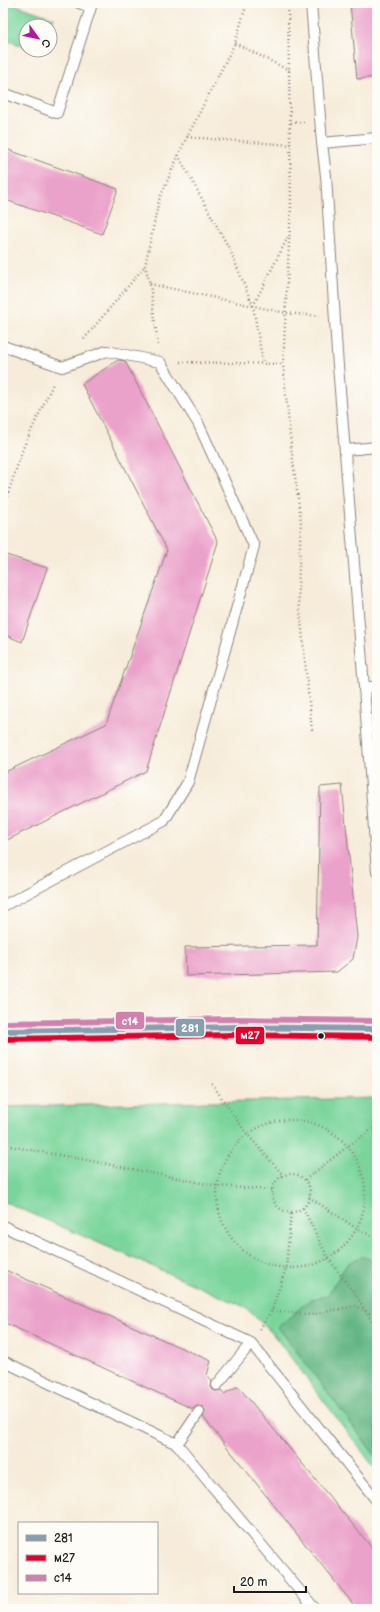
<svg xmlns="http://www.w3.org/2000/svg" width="380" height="1612" viewBox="0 0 380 1612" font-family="'Balsamiq Sans',sans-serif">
  <rect width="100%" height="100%" fill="#fdfcf7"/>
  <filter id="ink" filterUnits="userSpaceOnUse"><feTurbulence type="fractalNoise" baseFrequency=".025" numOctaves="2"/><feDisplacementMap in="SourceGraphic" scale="8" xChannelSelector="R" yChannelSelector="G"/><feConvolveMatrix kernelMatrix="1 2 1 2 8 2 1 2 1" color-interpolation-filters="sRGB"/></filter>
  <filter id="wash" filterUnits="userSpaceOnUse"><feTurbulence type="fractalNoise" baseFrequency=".012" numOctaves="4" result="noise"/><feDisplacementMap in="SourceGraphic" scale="16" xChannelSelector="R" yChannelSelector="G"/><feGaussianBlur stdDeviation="0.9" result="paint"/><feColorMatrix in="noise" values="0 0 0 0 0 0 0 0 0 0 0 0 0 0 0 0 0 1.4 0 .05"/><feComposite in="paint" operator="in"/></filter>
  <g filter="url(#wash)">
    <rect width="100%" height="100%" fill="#f7ecda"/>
    <!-- green -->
    <path fill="#7ad59b" stroke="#4b785c" d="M 3,3 L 10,3 L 54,18 L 50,27 L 26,26 L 26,47 L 3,39 Z
      M 377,1098 L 377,1471 L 273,1334 L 245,1307 L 3,1201 L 3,1107 Z"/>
    <!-- forest -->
    <path fill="#63b683" stroke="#406950" d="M 362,1256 L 377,1262 L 377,1458 L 278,1327 L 311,1299 L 327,1296 L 347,1264 Z"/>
    <g id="blocks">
      <!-- building -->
      <path fill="#eba2ca" d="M 350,3 L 377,3 L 377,77 L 357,79 Z
        M 3,148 L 118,189 L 102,234 L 3,199 Z
        M 118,360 L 125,361 L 218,542 L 146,771 L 3,842 L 3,773 L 106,724 L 167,550 L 82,384 Z
        M 3,554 L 47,568 L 22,642 L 3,634 Z
        M 342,785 L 357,937 L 353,959 L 337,972 L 186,976 L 185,947 L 317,945 L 320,787 Z
        M 3,1269 L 211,1361 L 207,1375 L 212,1381 L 211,1387 L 213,1390 L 216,1391 L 221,1390 L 224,1394 L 238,1386 L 377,1554 L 377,1609 L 357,1609 L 203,1417 L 205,1412 L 203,1407 L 197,1406 L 193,1409 L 3,1322 Z"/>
    </g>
  </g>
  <g filter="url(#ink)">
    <use href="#blocks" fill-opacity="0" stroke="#8a847b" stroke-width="1"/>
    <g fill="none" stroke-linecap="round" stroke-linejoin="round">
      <defs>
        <path id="lane" d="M 311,3 L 322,143 L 326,176 L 337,353 L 364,687 L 377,872
          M 3,93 L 57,113 L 91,7 L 79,3
          M 322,143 L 377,138
          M 3,346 L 62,367 L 107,351 L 160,362 L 198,423 L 254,546 L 188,782 L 164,821 L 3,906
          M 346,450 L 377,447
          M 364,687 L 377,687
          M 3,1226 L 251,1343 L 377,1501
          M 3,1361 L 177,1444 L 315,1609
          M 217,1385 L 251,1343
          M 177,1444 L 199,1412"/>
        <path id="secondary" d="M 3,1031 L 235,1027 L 377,1029"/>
      </defs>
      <!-- lane casing -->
      <use href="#lane" stroke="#8a847b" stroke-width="12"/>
      <!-- secondary casing -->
      <use href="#secondary" stroke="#8a847b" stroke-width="24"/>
      <!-- path -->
      <path stroke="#8a847b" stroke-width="2.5" stroke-dasharray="1 3" stroke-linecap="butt" d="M 288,3 L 291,205 L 283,364 L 291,446 L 301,521 L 298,590 L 312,731
        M 235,43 L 290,71
        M 291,123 L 304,122
        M 187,137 L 291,145
        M 178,155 L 230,250 L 253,306 L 263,363
        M 150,284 L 286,313 L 319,316
        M 253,306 L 289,235
        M 84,339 L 145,266
        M 158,345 L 150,284 L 145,266 L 159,200 L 182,147 L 235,43 L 247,3
        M 180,362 L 283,364
        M 3,508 L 24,446 L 54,382
        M 212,1084 L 247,1134 L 283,1175
        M217 1194a74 74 0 1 1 148 0a74 74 0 1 1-148 0Z
        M 3,1145 L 76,1158 L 217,1186 L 272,1190
        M272 1193a19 19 0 1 1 38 0a19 19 0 1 1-38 0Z
        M 305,1180 L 348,1146 L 377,1126
        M 309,1197 L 356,1228 L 377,1239
        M 303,1208 L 328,1258 L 358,1298 L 377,1330
        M 272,1310 L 310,1315 L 355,1306 L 377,1317
        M 260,1329 L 272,1310 L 286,1268 L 291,1212"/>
      <!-- lane -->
      <use href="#lane" stroke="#fff" stroke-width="10"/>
      <!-- secondary -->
      <use href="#secondary" stroke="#fff" stroke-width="22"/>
      <defs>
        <path id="bus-1" d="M 3,1031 L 235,1027 L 377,1029"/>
        <path id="bus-2" d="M 3,1039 L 235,1035 L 377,1037"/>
        <path id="bus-3" d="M 3,1023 L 235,1019 L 377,1021"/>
      </defs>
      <!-- bus-1 casing -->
      <use href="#bus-1" stroke="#fdfcf7" stroke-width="9"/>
      <!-- bus-2 casing -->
      <use href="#bus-2" stroke="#fdfcf7" stroke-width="9"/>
      <!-- bus-3 casing -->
      <use href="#bus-3" stroke="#fdfcf7" stroke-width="9"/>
      <!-- bus-1 -->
      <use href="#bus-1" stroke="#889fb0" stroke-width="6"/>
      <!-- bus-2 -->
      <use href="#bus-2" stroke="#e4002b" stroke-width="6"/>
      <!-- bus-3 -->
      <use href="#bus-3" stroke="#d281ae" stroke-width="6"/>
    </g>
  </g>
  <!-- markers -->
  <circle fill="#1c1c1c" stroke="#fdfcf7" stroke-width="1.5" cx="321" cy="1036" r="3.5"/>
  <g stroke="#fdfcf7" stroke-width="1.5">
    <rect x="115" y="1011" width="30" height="19" rx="4" fill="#d281ae"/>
    <rect x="175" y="1018" width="30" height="19" rx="4" fill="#889fb0"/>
    <rect x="235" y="1026" width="30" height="19" rx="4" fill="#e4002b"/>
  </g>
  <g font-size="11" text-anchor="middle" font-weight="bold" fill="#fff">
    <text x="130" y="1025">с14</text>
    <text x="190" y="1032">281</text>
    <text x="250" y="1039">м27</text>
  </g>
  <!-- margin -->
  <rect width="380" height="1612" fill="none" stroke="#fdfcf7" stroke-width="16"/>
  <!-- legend -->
  <rect x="18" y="1522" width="140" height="72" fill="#fdfcf7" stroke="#a3a29f"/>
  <rect x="26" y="1535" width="20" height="6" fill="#889fb0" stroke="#a3a29f"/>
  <text x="54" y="1542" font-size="12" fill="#1c1c1c">281</text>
  <rect x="26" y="1555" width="20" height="6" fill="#e4002b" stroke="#a3a29f"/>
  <text x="54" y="1562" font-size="12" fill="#1c1c1c">м27</text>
  <rect x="26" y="1575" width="20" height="6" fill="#d281ae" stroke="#a3a29f"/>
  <text x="54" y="1582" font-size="12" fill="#1c1c1c">с14</text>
  <!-- north arrow -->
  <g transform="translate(38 38) rotate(123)"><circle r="19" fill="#fdfcf7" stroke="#a3a29f"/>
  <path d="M0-3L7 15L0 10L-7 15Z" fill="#b5179e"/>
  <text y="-6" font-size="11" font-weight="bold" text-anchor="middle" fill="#1c1c1c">С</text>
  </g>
  <!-- scale -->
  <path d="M234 1586v6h72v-6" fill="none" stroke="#1c1c1c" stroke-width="2"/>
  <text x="240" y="1586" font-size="12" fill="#1c1c1c" stroke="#fdfcf7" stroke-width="3" paint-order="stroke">20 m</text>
</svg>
